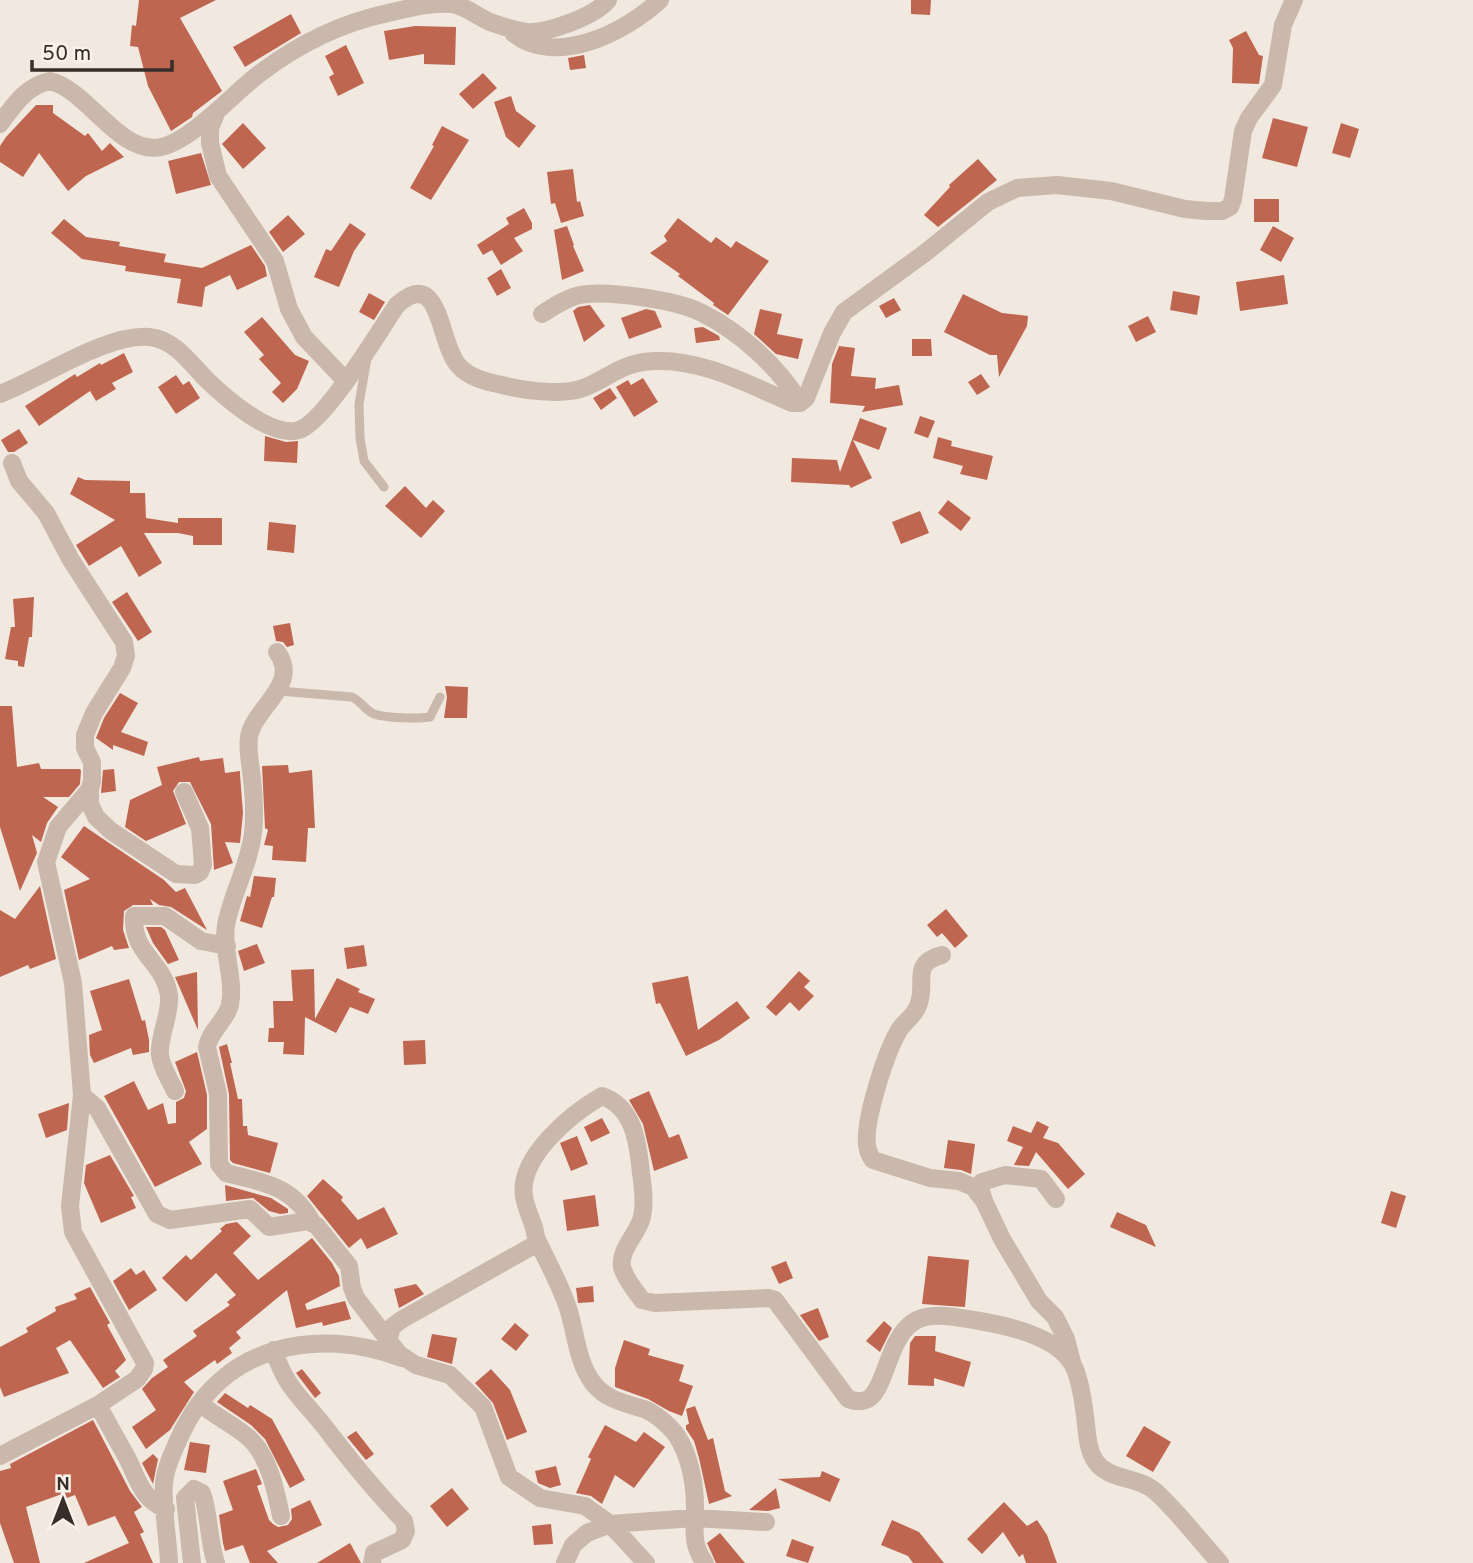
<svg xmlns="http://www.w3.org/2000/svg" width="1473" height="1563" viewBox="0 0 1473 1563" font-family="Overpass,sans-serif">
  <rect width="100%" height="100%" fill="#f1e8df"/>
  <!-- building -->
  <path fill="#bf6650" d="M 139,0 L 216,0 L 180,18 L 222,91 L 193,113 L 192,117 L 171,131 L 148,86 L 138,47 L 130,46 L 132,25 L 136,26 Z
    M 911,0 L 931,0 L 930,15 L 911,14 Z
    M 291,14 L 301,33 L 245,67 L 233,47 Z
    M 415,26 L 456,27 L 455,65 L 424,64 L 424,54 L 389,60 L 384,31 Z
    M 1246,31 L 1259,55 L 1263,56 L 1259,84 L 1232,83 L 1233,48 L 1229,40 Z
    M 346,45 L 364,83 L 338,96 L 329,77 L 334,74 L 325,56 Z
    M 584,55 L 586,68 L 570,70 L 568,58 Z
    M 483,73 L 497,88 L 473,109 L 459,94 Z
    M 511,96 L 516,111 L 536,126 L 519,148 L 506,137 L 494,102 Z
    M 36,105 L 53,105 L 53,113 L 85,136 L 88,133 L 102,151 L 110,143 L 124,157 L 86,176 L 68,191 L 39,153 L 23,177 L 0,162 L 0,146 L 6,137 Z
    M 1273,118 L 1308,127 L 1297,167 L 1262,158 Z
    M 243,123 L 266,148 L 243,169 L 222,144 Z
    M 1341,123 L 1359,129 L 1350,158 L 1332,153 Z
    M 442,126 L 469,140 L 431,200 L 410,188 L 434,146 L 432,145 Z
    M 201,153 L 211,185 L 176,194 L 168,161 Z
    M 978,159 L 997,180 L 938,227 L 924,215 L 950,187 L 949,185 Z
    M 573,169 L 577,202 L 580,201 L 584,216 L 561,223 L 555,203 L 551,204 L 547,172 Z
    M 1254,199 L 1279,199 L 1279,222 L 1254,222 Z
    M 524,208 L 532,223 L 532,229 L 514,238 L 523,251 L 501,265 L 492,250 L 483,255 L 477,245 L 509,224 L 506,218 Z
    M 288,215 L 305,234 L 283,252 L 269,232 Z
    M 678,218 L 711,243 L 716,237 L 731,248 L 736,241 L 769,261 L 728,315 L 713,305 L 714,303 L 678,276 L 680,274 L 650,253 L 667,241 L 664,236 Z
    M 64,219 L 86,237 L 120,242 L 119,246 L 166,254 L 164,262 L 202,268 L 251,245 L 265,266 L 267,276 L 237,290 L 230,275 L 205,287 L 202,307 L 177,303 L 181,279 L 125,271 L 126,266 L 82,259 L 51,233 Z
    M 350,223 L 366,234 L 354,251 L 339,287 L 314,277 L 326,249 L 331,251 Z
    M 567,226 L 574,245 L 573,246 L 584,271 L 562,280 L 554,230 Z
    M 1273,226 L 1294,238 L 1281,262 L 1260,250 Z
    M 501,269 L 511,288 L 497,296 L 487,278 Z
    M 1284,275 L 1288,304 L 1240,311 L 1236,282 Z
    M 1173,291 L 1200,296 L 1197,315 L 1170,310 Z
    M 369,293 L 385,302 L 374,320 L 359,312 Z
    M 963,294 L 1002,313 L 1028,316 L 1027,326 L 999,377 L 997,355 L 990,355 L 944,332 Z
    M 894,298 L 901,310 L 886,318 L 879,306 Z
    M 590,305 L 605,326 L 584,342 L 573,311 L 578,307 Z
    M 646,309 L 655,311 L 662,327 L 629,339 L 621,318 Z
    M 760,309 L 782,314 L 777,334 L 803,339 L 798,359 L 776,354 L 754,334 Z
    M 1148,316 L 1156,332 L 1136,342 L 1128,326 Z
    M 262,317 L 295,355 L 309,361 L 297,389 L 283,403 L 272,392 L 281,383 L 259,359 L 264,355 L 244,332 Z
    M 703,327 L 719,336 L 720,340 L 696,343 L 694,328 Z
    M 912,339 L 931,339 L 932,356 L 912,356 Z
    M 839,346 L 855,348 L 851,376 L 876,378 L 875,389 L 899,385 L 903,405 L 862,412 L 865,406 L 830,403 L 832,364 Z
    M 124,353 L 133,372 L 112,383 L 116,389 L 96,401 L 90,391 L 39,426 L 25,406 L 75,374 L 77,377 L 100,363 L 101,365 Z
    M 981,374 L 990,387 L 977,395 L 968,382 Z
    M 176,375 L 183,385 L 189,381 L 200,398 L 176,414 L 158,387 Z
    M 643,378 L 658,402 L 634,417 L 616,387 L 628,380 L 631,385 Z
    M 610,388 L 617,398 L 601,410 L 593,398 Z
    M 920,416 L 935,421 L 928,438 L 914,433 Z
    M 860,418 L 887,428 L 879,450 L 853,440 L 872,478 L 851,488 L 849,485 L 791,482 L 792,458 L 837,460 L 840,472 Z
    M 19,429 L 28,443 L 14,452 L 8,452 L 1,440 Z
    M 265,436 L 286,442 L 298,441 L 297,463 L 264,461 Z
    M 938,437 L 952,441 L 951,446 L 993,456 L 987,480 L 960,474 L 963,466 L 933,458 Z
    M 78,477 L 85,480 L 130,481 L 130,493 L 145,493 L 146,518 L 178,523 L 178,518 L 222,518 L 222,545 L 193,545 L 193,536 L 178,533 L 144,533 L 162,563 L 139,577 L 121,546 L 89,566 L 76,545 L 115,520 L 70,494 Z
    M 405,486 L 426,508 L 433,500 L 445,511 L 421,538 L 385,506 Z
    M 948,500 L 971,518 L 961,531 L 938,513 Z
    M 920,511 L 929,533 L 901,544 L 892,522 Z
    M 269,522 L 296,525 L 294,553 L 267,550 Z
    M 127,592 L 152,632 L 138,641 L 112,602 Z
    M 34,597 L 32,637 L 29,637 L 24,667 L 18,666 L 18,661 L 5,659 L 11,627 L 15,627 L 13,599 Z
    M 290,623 L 294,645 L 287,647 L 283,642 L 276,641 L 273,626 Z
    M 445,686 L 468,687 L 467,718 L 444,718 L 447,697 Z
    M 120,693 L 138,703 L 121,732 L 148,742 L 144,756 L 113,745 L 113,750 L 96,738 L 104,718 Z
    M 0,706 L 12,706 L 17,767 L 39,763 L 41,769 L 80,769 L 81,771 L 80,784 L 69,797 L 43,797 L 58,807 L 47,823 L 41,842 L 32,835 L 37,853 L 20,891 L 0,827 Z
    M 199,757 L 200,761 L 223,758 L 225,773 L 240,771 L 240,775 L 243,813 L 240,843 L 225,842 L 233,863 L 214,870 L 211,824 L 190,782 L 179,782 L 173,791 L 186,824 L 146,841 L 125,827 L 130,800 L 162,785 L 157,767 Z
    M 288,765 L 289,773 L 312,770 L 315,828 L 308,828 L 306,862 L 272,860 L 273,846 L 264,845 L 268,830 L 265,828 L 262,766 Z
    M 114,769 L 116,791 L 101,793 L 103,770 Z
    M 84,826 L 164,880 L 176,892 L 185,888 L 207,930 L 171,907 L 159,905 L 150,899 L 153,905 L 133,905 L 124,911 L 123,930 L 129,948 L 114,950 L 112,946 L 79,960 L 64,890 L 90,879 L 61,857 Z
    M 254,876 L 276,878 L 274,897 L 272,897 L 262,928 L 240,921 L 247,896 L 250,897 Z
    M 40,886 L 56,959 L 30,969 L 28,965 L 0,977 L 0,910 L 15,919 Z
    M 946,909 L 968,936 L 955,948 L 942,933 L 937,937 L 927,925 Z
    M 146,927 L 161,927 L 165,930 L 179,960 L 168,964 L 153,943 Z
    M 257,944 L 265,963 L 244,971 L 238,951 Z
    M 364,945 L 367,966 L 347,969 L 344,948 Z
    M 314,969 L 315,1019 L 337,978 L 360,989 L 358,992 L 375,999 L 368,1014 L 350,1007 L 336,1033 L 305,1017 L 304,1055 L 283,1054 L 284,1042 L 268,1042 L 269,1028 L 274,1028 L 273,1001 L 293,1001 L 291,970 Z
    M 799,971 L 810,981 L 804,987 L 814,996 L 799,1011 L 790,1002 L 776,1016 L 766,1007 Z
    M 197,972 L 198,1030 L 175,977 Z
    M 688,976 L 698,1030 L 737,1001 L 750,1018 L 719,1040 L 686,1056 L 660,1003 L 656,1004 L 652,983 Z
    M 129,979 L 142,1021 L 145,1020 L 149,1040 L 149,1052 L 133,1055 L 131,1048 L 94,1063 L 90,1055 L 89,1035 L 102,1030 L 90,991 Z
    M 425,1040 L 426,1064 L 404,1065 L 403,1041 Z
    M 227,1044 L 232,1063 L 230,1063 L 238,1099 L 242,1099 L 243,1126 L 247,1126 L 248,1135 L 278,1143 L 270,1173 L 233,1163 L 230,1160 L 229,1094 L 219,1047 Z
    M 197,1052 L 207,1095 L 207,1129 L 189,1142 L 202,1164 L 155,1187 L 104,1096 L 134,1081 L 148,1110 L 163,1103 L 168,1124 L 176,1123 L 176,1102 L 184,1098 L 186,1091 L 175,1062 Z
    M 649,1091 L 669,1138 L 679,1134 L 688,1158 L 654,1171 L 643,1124 L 629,1100 Z
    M 69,1103 L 67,1130 L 46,1138 L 38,1114 Z
    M 602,1118 L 610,1133 L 591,1142 L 584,1127 Z
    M 1037,1121 L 1049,1127 L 1043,1138 L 1058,1143 L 1085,1174 L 1068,1189 L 1036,1152 L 1029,1166 L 1014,1165 L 1023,1147 L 1007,1141 L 1013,1126 L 1031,1133 Z
    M 577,1136 L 588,1164 L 571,1171 L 560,1143 Z
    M 948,1140 L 975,1144 L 971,1174 L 961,1170 L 944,1168 Z
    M 110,1155 L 134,1196 L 131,1197 L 136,1208 L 101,1223 L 84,1183 L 86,1165 Z
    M 323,1179 L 343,1197 L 341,1200 L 358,1220 L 384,1207 L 398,1234 L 367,1249 L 361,1238 L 349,1248 L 307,1196 Z
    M 225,1185 L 271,1198 L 288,1209 L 288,1213 L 280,1214 L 269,1211 L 253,1198 L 226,1201 Z
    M 1391,1191 L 1406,1196 L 1396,1228 L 1381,1223 Z
    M 595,1195 L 599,1226 L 567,1231 L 563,1200 Z
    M 1117,1212 L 1146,1225 L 1156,1247 L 1110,1227 Z
    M 237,1222 L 251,1236 L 233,1253 L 258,1280 L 312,1238 L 332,1263 L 339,1276 L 340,1286 L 305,1304 L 307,1310 L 345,1301 L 351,1319 L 323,1326 L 322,1322 L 296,1328 L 287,1290 L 236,1332 L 241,1338 L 229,1348 L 232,1353 L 217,1364 L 215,1360 L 184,1382 L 194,1392 L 170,1430 L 146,1449 L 132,1427 L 156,1410 L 142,1389 L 152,1378 L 168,1367 L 163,1360 L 197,1336 L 193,1331 L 230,1305 L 227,1302 L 236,1295 L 216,1273 L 186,1302 L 162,1278 L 186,1255 L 191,1260 L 222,1231 L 220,1229 L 226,1224 Z
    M 928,1256 L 969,1260 L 965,1307 L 922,1304 Z
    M 786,1261 L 793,1278 L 779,1284 L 771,1267 Z
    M 131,1268 L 136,1275 L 144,1270 L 157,1290 L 129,1310 L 113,1281 Z
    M 416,1284 L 424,1294 L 399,1308 L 394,1289 Z
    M 593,1286 L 594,1302 L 578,1303 L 576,1288 Z
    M 90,1287 L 110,1323 L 107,1325 L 126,1360 L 115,1371 L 120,1377 L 103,1388 L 70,1340 L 56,1348 L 69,1373 L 4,1397 L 0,1387 L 0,1347 L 28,1332 L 26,1328 L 56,1311 L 55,1307 L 77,1299 L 74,1294 Z
    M 818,1308 L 829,1337 L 819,1341 L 800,1315 Z
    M 884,1321 L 892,1328 L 880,1352 L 866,1341 Z
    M 515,1323 L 529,1335 L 516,1351 L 501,1339 Z
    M 432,1334 L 457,1338 L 452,1364 L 427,1357 Z
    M 915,1336 L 936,1336 L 935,1351 L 971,1362 L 964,1387 L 934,1378 L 934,1386 L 908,1385 L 910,1343 Z
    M 624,1340 L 650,1349 L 648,1355 L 684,1365 L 679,1381 L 693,1386 L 682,1416 L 669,1411 L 648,1399 L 615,1387 L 615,1368 Z
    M 302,1369 L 321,1393 L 315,1398 L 296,1373 Z
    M 491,1369 L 510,1390 L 527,1432 L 507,1440 L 493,1403 L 475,1383 Z
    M 225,1393 L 248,1408 L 250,1405 L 272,1419 L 305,1480 L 290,1488 L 265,1439 L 251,1425 L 217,1402 Z
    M 695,1406 L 708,1440 L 713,1438 L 725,1491 L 732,1496 L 709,1504 L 699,1458 L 694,1441 L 686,1429 L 686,1425 L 689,1424 L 686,1409 Z
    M 93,1420 L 130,1491 L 142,1507 L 134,1512 L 144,1532 L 140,1534 L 153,1563 L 84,1563 L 129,1543 L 115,1516 L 88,1526 L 75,1495 L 64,1499 L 62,1494 L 26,1507 L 40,1563 L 14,1563 L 0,1523 L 0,1471 L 11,1468 L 10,1464 Z
    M 605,1425 L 636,1442 L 644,1432 L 665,1447 L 634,1488 L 615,1475 L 602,1504 L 591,1496 L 576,1493 L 591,1459 L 588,1457 Z
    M 1144,1426 L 1171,1442 L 1153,1472 L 1126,1456 Z
    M 356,1431 L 374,1454 L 366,1460 L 347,1437 Z
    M 190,1442 L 210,1445 L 206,1473 L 184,1470 Z
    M 153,1454 L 158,1459 L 153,1484 L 142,1463 Z
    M 556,1466 L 561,1485 L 550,1488 L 538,1483 L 535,1471 Z
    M 256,1469 L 262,1484 L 257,1486 L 269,1520 L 273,1524 L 278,1527 L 288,1525 L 292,1519 L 291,1509 L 310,1500 L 322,1525 L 267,1551 L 278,1563 L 250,1563 L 243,1545 L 225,1551 L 223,1543 L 219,1515 L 233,1510 L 223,1481 Z
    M 822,1471 L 840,1479 L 830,1502 L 778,1479 L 820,1477 Z
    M 452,1488 L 469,1509 L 447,1527 L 430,1506 Z
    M 776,1488 L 780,1508 L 768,1511 L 749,1510 Z
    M 1004,1502 L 1027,1526 L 1037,1520 L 1047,1535 L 1057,1563 L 1026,1563 L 1023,1554 L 1019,1557 L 1003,1532 L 982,1554 L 967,1539 Z
    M 892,1520 L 919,1532 L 944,1563 L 913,1563 L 908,1556 L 881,1545 Z
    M 551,1524 L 553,1544 L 534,1545 L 532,1526 Z
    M 720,1533 L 745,1563 L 716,1563 L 707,1543 Z
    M 792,1539 L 814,1547 L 808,1563 L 786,1556 Z
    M 350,1543 L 361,1563 L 317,1563 Z"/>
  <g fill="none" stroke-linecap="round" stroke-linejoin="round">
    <!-- service -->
    <path stroke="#c9b8ab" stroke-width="9" d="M 367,358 L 359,404 L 360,438 L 364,461 L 384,487
      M 279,691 L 352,697 C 362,702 366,711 374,714 C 386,718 417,719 430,717 L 440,697"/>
    <!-- minor -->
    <path stroke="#c9b8ab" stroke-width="18" d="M 513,33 C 555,68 626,32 660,0
      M 217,111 L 210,128 L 210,143 L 218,176 L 275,261 L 289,309 L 304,337 L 345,380
      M 0,124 C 14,105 26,86 50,81 C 88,90 120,156 161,147 C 191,141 234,93 259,74 C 297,45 341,23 388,13 C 407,9 431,2 451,4 C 464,5 478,17 490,22 C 501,26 514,30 526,32 C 547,34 595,16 608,0
      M 542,314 C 553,307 566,298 580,295 C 608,290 677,300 702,313 C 740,332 778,366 800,403
      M 0,394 C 42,378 105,334 149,337 C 173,339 189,361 204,377 C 223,396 271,439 299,430 C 325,422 379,331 397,305 C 442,265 438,345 459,366 C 469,378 488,382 502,385 C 525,391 565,396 586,387 C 613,375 624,362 655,361 C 703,359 749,385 792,403 L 800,403 L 806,398 L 832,333 L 844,312 L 925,253 L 988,202 L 1017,188 L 1057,185 L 1111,191 L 1185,209 L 1206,211 L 1222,211 L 1230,207 L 1233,199 L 1243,131 L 1249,118 L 1273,85 L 1283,25 L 1294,0
      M 12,463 L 19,481 L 46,513 L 71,560 L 124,642 L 126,656 L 122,668 L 94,713 L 85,735 L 85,748 L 92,762 L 92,781 L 90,789 L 58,827 L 46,862 L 73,983 L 82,1095 L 97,1108 L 157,1214 L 170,1220 L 250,1209 L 269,1227 L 308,1221 L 317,1226 L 349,1266 L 352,1288 L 356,1298 L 399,1354 L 416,1365 L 450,1375 L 483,1407 L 509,1477 L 540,1498 L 585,1506 L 610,1524 L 646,1563
      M 277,652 C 301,685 254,707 249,737 C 247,751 251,766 252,779 C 254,797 255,815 253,833 C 249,866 232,893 226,925 C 222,951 235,979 230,1005 C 226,1021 210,1030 207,1047 L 218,1094 L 219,1164 L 226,1173 C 264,1183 292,1185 312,1222
      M 90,789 L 90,804 L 96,817 L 111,831 L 176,874 L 195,875 L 200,872 L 203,865 L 200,828 L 184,792
      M 942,955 C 909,964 928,982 918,1006 C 914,1017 903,1022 898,1032 C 886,1053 861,1127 868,1150 C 869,1154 871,1157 873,1160 L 930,1178 L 959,1181 L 973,1187 L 984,1201 L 1002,1239 L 1039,1301 L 1055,1317 L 1066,1339 L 1072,1362
      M 175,1091 C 170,1080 161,1067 160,1055 C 158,1038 171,1014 169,995 C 164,962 132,954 134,916 L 165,916 L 201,941 L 227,946
      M 984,1201 L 980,1188 L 982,1182 L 1005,1175 L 1041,1179 L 1056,1199
      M 537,1240 C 548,1263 560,1284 568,1308 C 576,1333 577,1362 593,1383 C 606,1400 625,1403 644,1409 C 655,1413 670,1426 677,1436 C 690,1456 695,1484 695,1507 C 695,1528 691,1545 705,1563
      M 388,1341 L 392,1327 L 401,1320 L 536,1244 C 538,1229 526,1212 524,1196 C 518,1157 572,1113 602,1096 C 634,1107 638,1143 641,1173 C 643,1188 645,1203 642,1217 C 638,1234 619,1249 622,1267 C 625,1279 635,1290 642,1300 L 655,1303 L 768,1298 L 775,1300 L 848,1399 C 855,1401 861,1403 868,1399 C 885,1390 888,1340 912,1323 C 928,1311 955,1317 974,1320 C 1004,1325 1056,1335 1073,1365 C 1080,1378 1083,1400 1085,1416 C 1087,1430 1087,1450 1096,1462 C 1110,1481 1139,1476 1156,1492 C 1179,1513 1199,1540 1220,1563
      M 274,1350 C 285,1387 301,1397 324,1426 C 349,1459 375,1491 404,1521 L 406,1531 L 402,1540 L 374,1553 L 372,1563
      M 200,1403 C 215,1417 235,1425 250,1439 C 269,1457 276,1491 281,1516
      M 98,1405 C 107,1422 116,1438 125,1454 C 137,1475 140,1499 166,1509
      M 0,1456 L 98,1405 L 137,1379 L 144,1369 L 145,1363 L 73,1232 L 70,1206 L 82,1095
      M 169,1563 C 168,1537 162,1509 164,1483 C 166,1465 175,1448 182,1432 C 224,1345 316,1326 402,1358
      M 192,1563 L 185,1498 L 194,1489 L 202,1493 C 210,1516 208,1540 216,1563
      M 565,1563 L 573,1545 L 587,1533 L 610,1524 L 694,1518 L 766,1522"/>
  </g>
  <!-- north arrow -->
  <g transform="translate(63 1500)" stroke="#f9f2eb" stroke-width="5" paint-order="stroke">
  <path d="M0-5L12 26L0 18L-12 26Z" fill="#372e2a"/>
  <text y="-10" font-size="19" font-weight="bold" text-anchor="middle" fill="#372e2a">N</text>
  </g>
  <!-- scale -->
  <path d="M32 60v10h140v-10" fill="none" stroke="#372e2a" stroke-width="3.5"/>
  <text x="42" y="60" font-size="21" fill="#372e2a" stroke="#f9f2eb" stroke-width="5" paint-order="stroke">50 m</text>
</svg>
